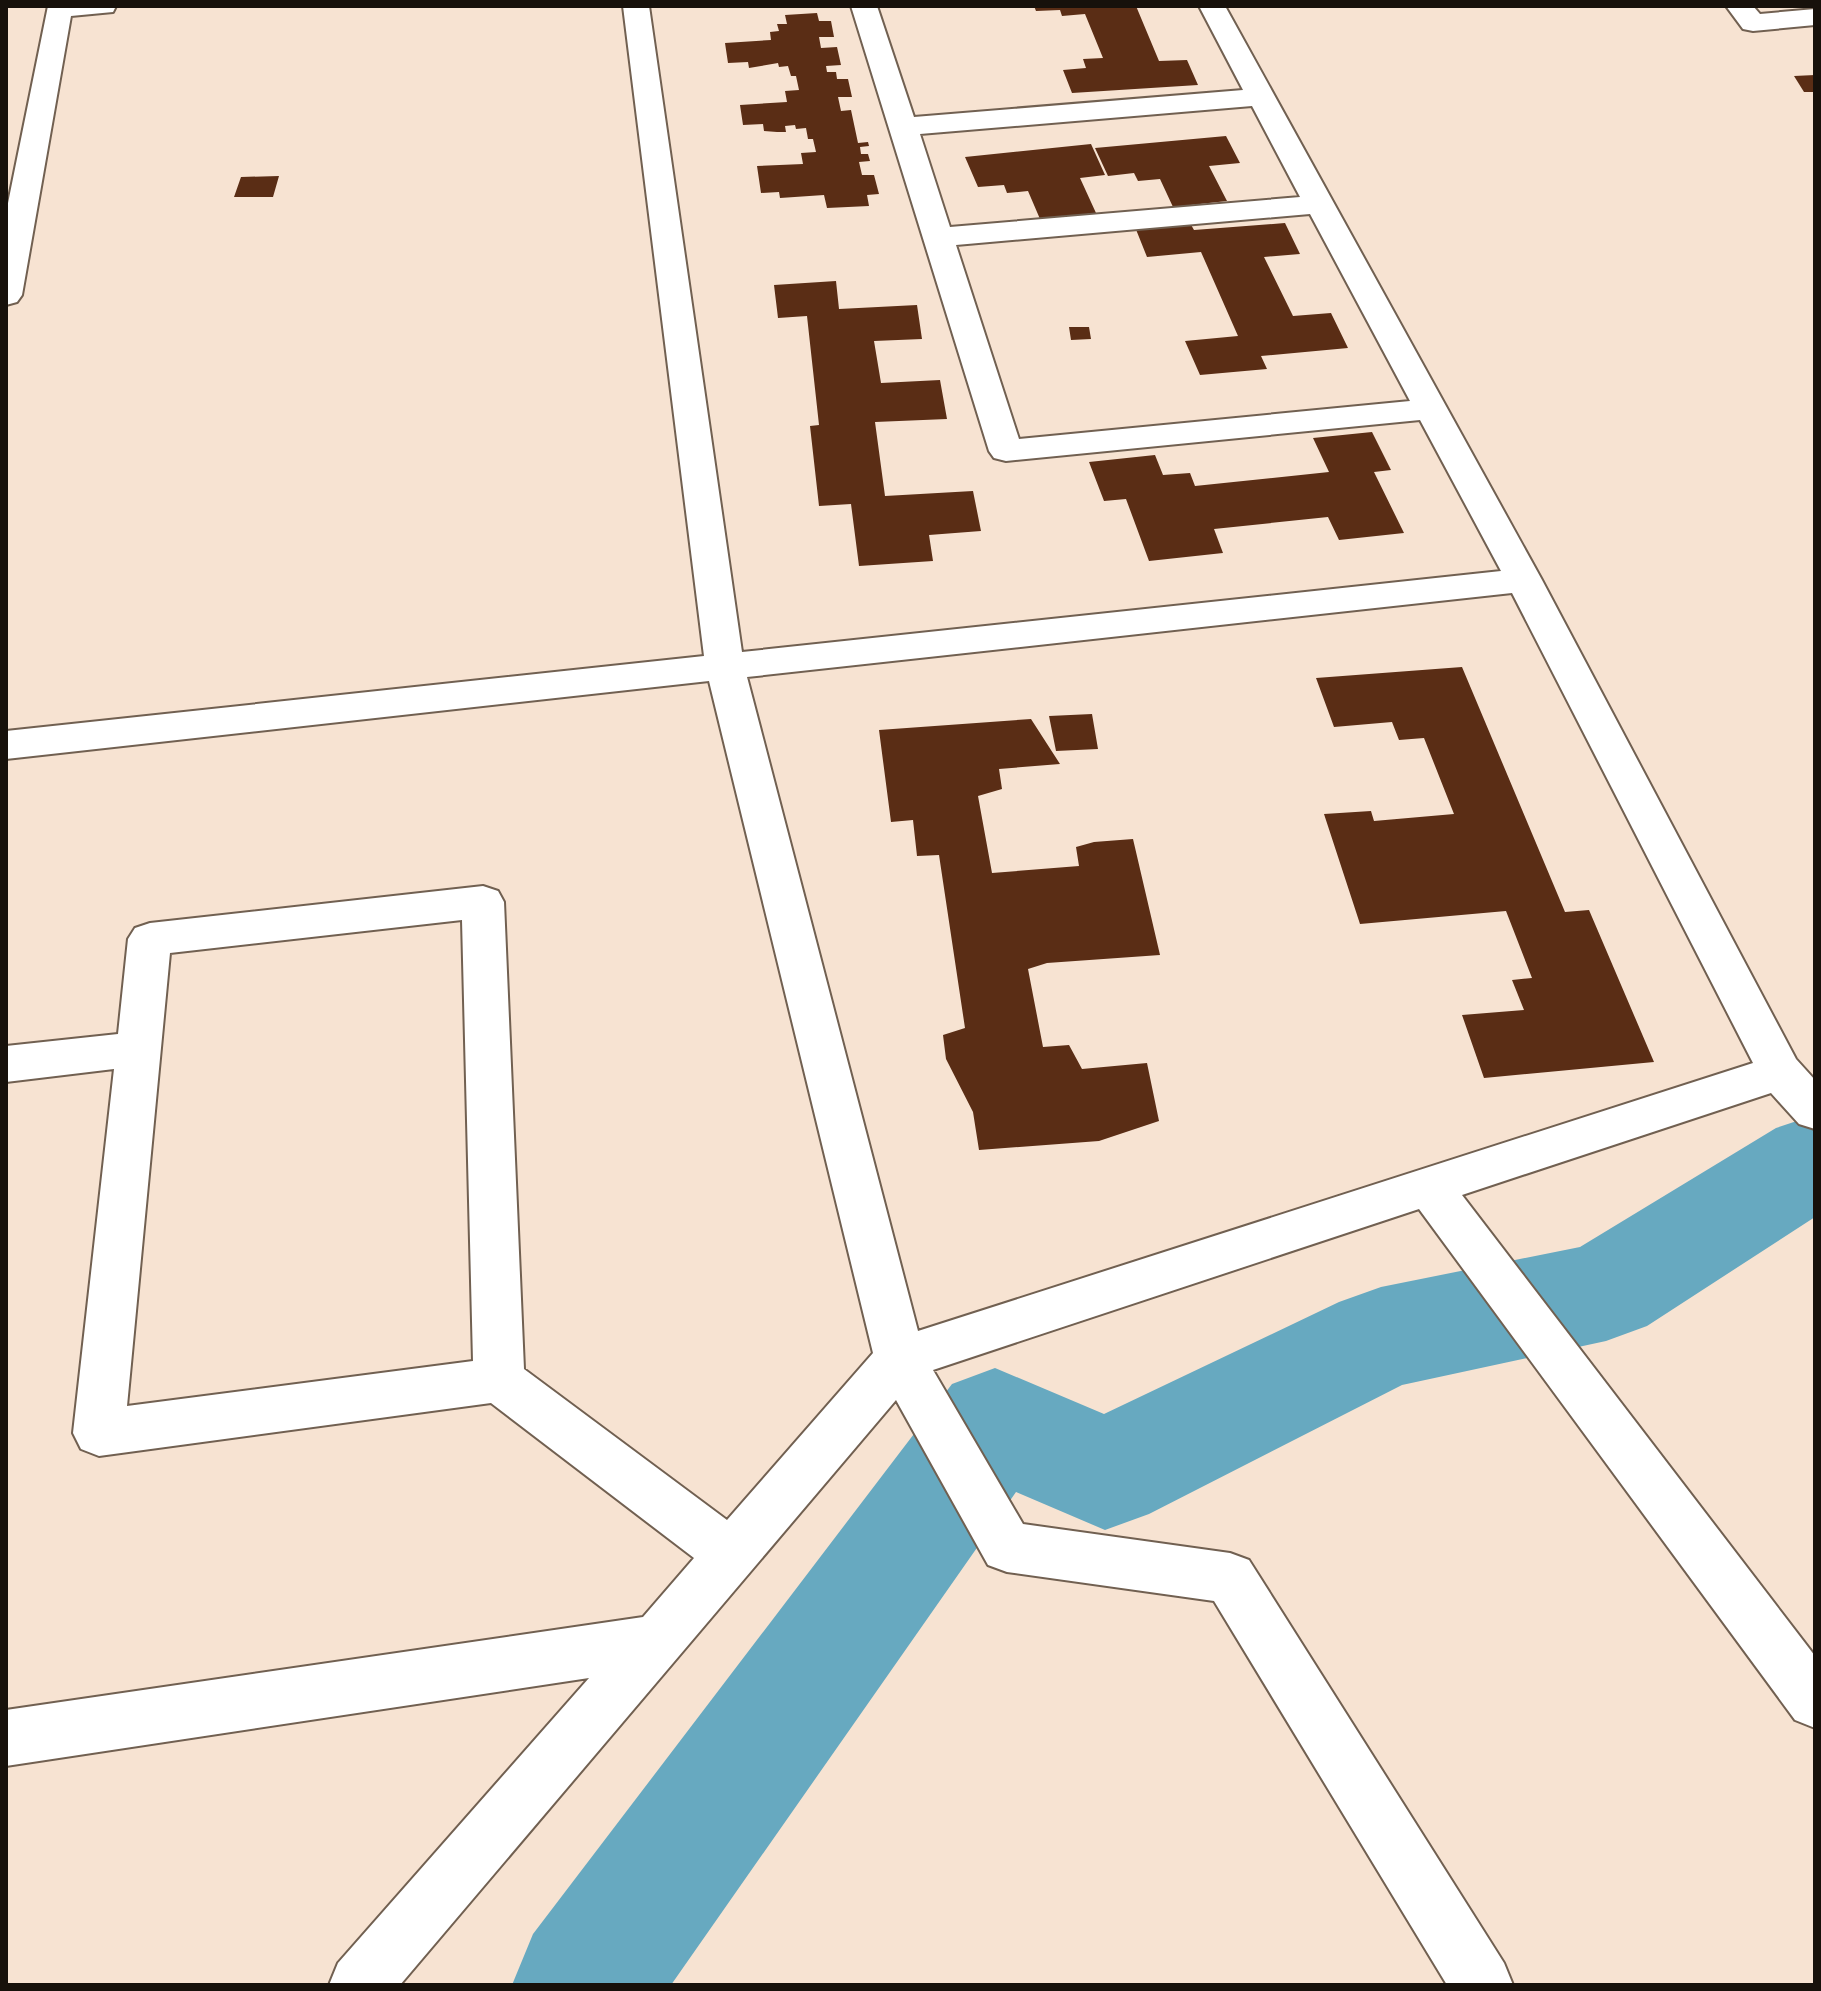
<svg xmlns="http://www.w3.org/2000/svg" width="1821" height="1991" viewBox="0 0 1821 1991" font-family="Cabin,sans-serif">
  <rect width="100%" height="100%" fill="#f7e3d2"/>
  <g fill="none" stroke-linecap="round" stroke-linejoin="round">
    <!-- river -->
    <path fill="#67a9c0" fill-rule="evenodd" d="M 1815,1115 L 1815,1217 L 1647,1326 L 1606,1341 L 1402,1385 L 1149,1514 L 1105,1530 L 1016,1492 L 671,1985 L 512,1985 L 533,1934 L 952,1384 L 995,1368 L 1104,1414 L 1339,1302 L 1381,1287 L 1580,1247 L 1776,1128 Z"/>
  </g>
  <!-- building -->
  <path fill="#5a2d15" d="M 1034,6 L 1136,6 L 1159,61 L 1187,60 L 1198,85 L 1072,93 L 1063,70 L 1086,68 L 1083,59 L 1103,58 L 1085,14 L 1062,16 L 1060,10 L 1036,11 Z
    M 817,13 L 819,21 L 831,21 L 834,37 L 819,37 L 821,48 L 837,47 L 841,65 L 826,66 L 827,72 L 836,72 L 837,79 L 848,79 L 852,97 L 838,97 L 841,111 L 851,110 L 858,143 L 868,142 L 869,146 L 860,147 L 861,154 L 868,154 L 870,161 L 859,162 L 862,175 L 874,175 L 879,194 L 867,195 L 869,206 L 827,208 L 824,195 L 780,198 L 779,192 L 761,193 L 757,166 L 803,164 L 801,153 L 816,152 L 813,139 L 808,139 L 806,128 L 796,129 L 795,125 L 785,126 L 786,132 L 777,132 L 764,131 L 763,124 L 743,125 L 740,105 L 787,102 L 785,91 L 799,90 L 796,76 L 791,76 L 788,66 L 779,67 L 778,63 L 749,68 L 748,62 L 728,63 L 725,43 L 771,40 L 770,32 L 779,31 L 777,24 L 787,24 L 785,15 Z
    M 1815,75 L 1815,92 L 1804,92 L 1794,76 Z
    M 1226,136 L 1240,163 L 1209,166 L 1227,201 L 1173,207 L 1160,179 L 1138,181 L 1134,173 L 1108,176 L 1095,148 Z
    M 1091,144 L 1105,175 L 1080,178 L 1096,213 L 1040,219 L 1028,191 L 1007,193 L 1004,185 L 978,187 L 965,157 Z
    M 279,176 L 273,197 L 234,197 L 241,177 Z
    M 1190,223 L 1194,230 L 1285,223 L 1300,254 L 1264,257 L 1293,316 L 1331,313 L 1348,348 L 1261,356 L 1267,369 L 1200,375 L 1185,341 L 1238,336 L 1201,252 L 1147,257 L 1135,227 Z
    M 836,281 L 839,309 L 917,305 L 922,339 L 874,341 L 881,383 L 940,380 L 947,419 L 875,422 L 885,496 L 973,491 L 981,531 L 929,535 L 933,561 L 859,566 L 851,504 L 819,506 L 810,426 L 819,425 L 807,316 L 778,318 L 774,285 Z
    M 1069,327 L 1089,327 L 1091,339 L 1071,340 Z
    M 1372,432 L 1391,470 L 1374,472 L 1404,533 L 1339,540 L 1328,517 L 1214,529 L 1223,553 L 1149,561 L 1126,499 L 1104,501 L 1089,462 L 1155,455 L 1163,475 L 1190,473 L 1195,486 L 1329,472 L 1313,438 Z
    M 1462,667 L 1565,912 L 1589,910 L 1654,1062 L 1484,1078 L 1462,1015 L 1524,1010 L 1512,980 L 1532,978 L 1506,911 L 1360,924 L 1324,814 L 1371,811 L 1374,821 L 1454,814 L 1424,738 L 1399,740 L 1392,722 L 1334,727 L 1316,678 Z
    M 1092,714 L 1098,749 L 1056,751 L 1049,716 Z
    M 1031,719 L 1060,764 L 999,769 L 1002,789 L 978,796 L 992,873 L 1079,866 L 1076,847 L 1094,842 L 1133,839 L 1160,955 L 1047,963 L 1028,969 L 1043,1047 L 1069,1045 L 1082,1069 L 1147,1063 L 1159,1121 L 1099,1141 L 979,1150 L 973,1112 L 946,1059 L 943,1035 L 965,1028 L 939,855 L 917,856 L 913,820 L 891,822 L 879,730 Z"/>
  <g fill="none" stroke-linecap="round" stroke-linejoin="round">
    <defs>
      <path id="minor" d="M 48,6 L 116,6 L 113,12 L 71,16 L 22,295 L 17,302 L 6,305 L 6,213 Z
        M 623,6 L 649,6 L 742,652 L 1501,571 L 1420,420 L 1006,461 L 994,458 L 989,451 L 851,6 L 877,6 L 914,117 L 1243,90 L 1199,6 L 1225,6 L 1542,580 L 1796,1059 L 1815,1080 L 1815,1129 L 1799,1124 L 1771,1093 L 1462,1195 L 1815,1656 L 1815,1728 L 1795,1720 L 1419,1209 L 933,1370 L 1023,1524 L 1230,1553 L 1249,1560 L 1504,1963 L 1513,1985 L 1447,1985 L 1214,1601 L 1007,1572 L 988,1565 L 896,1400 L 400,1985 L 329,1985 L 338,1963 L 589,1678 L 6,1766 L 6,1710 L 643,1617 L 694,1558 L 491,1403 L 99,1456 L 81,1449 L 73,1433 L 114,1069 L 6,1082 L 6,1046 L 118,1034 L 128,939 L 135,928 L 150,923 L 483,886 L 498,891 L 504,902 L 524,1369 L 727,1520 L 873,1353 L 709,681 L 6,759 L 6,731 L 704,656 ZM 1252,106 L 1300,197 L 950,227 L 920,134 ZM 1310,214 L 1410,401 L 1019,439 L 956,245 ZM 1512,593 L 1753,1063 L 918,1331 L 747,677 ZM 462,920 L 473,1361 L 127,1406 L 170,953 Z
        M 1726,6 L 1753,6 L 1760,14 L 1815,9 L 1815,25 L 1753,31 L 1743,29 Z"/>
    </defs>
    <!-- minor casing -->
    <use href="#minor" stroke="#716051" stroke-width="4"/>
    <!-- minor -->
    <use href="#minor" fill="#fff" fill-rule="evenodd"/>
  </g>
  <!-- border -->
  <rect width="1821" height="1991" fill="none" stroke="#17110b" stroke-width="16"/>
</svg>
